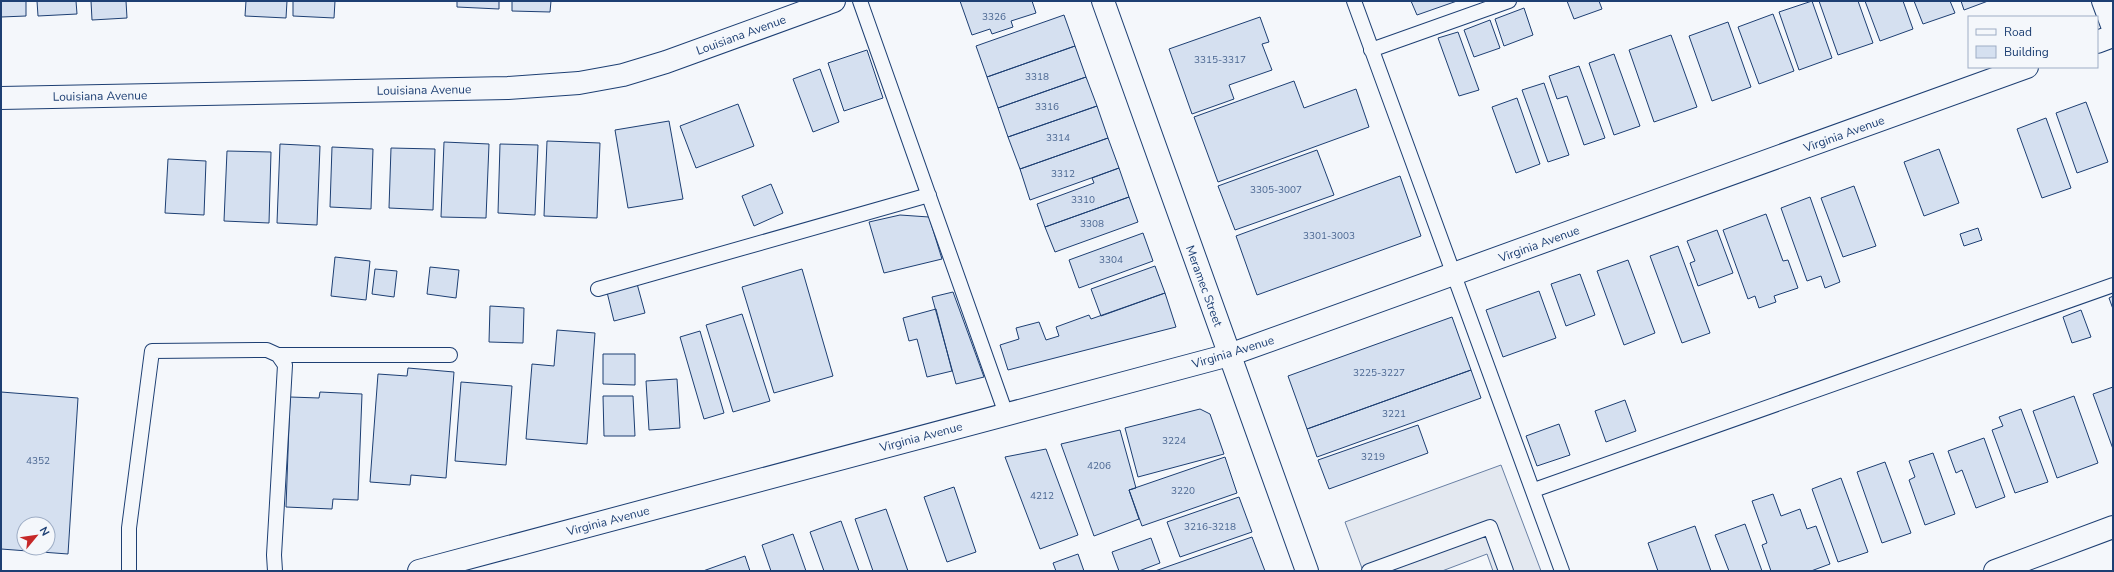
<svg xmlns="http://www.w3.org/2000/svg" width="2114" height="572" viewBox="0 0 2114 572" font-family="'Nunito Sans',sans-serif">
  <rect width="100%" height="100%" fill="#f4f7fb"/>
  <!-- parking -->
  <path fill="#e3e8f0" stroke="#687fa3" d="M 1501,465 L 1541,571 L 1493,571 L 1487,554 L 1442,571 L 1363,571 L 1345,522 Z"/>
  <!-- building -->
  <path fill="#d5e0f0" stroke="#1d3f73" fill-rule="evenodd" d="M 1,1 L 26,1 L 26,16 L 1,17 Z
    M 37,1 L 76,1 L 77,14 L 38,16 Z
    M 91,1 L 126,1 L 127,18 L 92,20 Z
    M 246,1 L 287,1 L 286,18 L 245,16 Z
    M 293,1 L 335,1 L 334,18 L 293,16 Z
    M 457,1 L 499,1 L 499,9 L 457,7 Z
    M 512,1 L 551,1 L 550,12 L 512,11 Z
    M 960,1 L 1032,1 L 1036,13 L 1011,21 L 1013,27 L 992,34 L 990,29 L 972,35 Z
    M 1411,1 L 1457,1 L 1417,15 Z
    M 1567,1 L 1599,1 L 1602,9 L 1574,19 Z
    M 1812,1 L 1832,58 L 1799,70 L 1779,12 Z
    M 1819,1 L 1858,1 L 1873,43 L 1838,55 Z
    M 1865,1 L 1903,1 L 1913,29 L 1880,41 Z
    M 1914,1 L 1950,1 L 1955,13 L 1923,24 Z
    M 1961,1 L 1988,1 L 1964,10 Z
    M 1524,8 L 1533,35 L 1504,46 L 1495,19 Z
    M 1773,14 L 1794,71 L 1759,84 L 1738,27 Z
    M 1064,15 L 1075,46 L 987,77 L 976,46 Z
    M 1260,17 L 1269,42 L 1262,44 L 1272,70 L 1229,85 L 1234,99 L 1192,114 L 1169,49 Z
    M 1490,20 L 1500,48 L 1474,57 L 1464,30 Z
    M 1728,22 L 1751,87 L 1712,101 L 1689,36 Z
    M 1458,32 L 1479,90 L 1459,96 L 1438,38 Z
    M 1671,35 L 1697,107 L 1654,122 L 1629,50 Z
    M 1075,46 L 1086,77 L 998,108 L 987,77 Z
    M 867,50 L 883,98 L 844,111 L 828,63 Z
    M 1614,54 L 1640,126 L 1614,135 L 1589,63 Z
    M 1579,66 L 1605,138 L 1584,145 L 1567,96 L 1557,99 L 1549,76 Z
    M 820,69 L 839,122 L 813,132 L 793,79 Z
    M 1086,77 L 1097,106 L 1008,137 L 998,108 Z
    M 1294,81 L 1304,108 L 1356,89 L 1369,127 L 1218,182 L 1194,117 Z
    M 1544,83 L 1569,155 L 1548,162 L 1522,90 Z
    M 1517,98 L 1540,164 L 1516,173 L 1492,107 Z
    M 2086,102 L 2108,162 L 2077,173 L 2056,113 Z
    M 738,104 L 754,146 L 696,168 L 680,126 Z
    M 1097,106 L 1108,138 L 1020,169 L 1008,137 Z
    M 2046,118 L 2071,188 L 2042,198 L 2017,129 Z
    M 669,121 L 683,199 L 628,208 L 615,130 Z
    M 1108,138 L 1119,168 L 1030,200 L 1020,169 Z
    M 547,141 L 600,143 L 597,218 L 544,216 Z
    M 444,142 L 489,144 L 486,218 L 441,217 Z
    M 280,144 L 320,146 L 317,225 L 277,223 Z
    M 500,144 L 538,145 L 535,215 L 498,213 Z
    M 332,147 L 373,149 L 371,209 L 330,207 Z
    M 391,148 L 435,149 L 433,210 L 389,208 Z
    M 1939,149 L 1959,203 L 1924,216 L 1904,162 Z
    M 1317,150 L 1334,195 L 1235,230 L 1218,186 Z
    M 227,151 L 271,152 L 269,223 L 224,221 Z
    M 168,159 L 206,161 L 204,215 L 165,213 Z
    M 1119,168 L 1129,197 L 1045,227 L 1037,204 L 1094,183 L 1092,178 Z
    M 1400,176 L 1421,236 L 1257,295 L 1236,236 Z
    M 771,184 L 783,213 L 754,226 L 742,196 Z
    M 1854,186 L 1876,246 L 1843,257 L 1821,198 Z
    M 1129,197 L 1138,222 L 1055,252 L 1045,227 Z
    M 1810,197 L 1840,282 L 1825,288 L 1821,276 L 1807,281 L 1781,208 Z
    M 1766,214 L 1783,261 L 1788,260 L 1798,288 L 1774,296 L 1776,302 L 1759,308 L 1755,296 L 1748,299 L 1723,230 Z
    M 900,215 L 929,217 L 942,259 L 884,273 L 869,222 Z
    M 1978,228 L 1982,240 L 1964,246 L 1960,234 Z
    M 1717,230 L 1733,273 L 1698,286 L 1690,263 L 1695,261 L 1687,241 Z
    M 1143,233 L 1153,261 L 1079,288 L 1069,260 Z
    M 1678,246 L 1710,333 L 1682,343 L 1650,256 Z
    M 335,257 L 370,261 L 366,300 L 331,296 Z
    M 1628,260 L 1655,333 L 1624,345 L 1597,271 Z
    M 1155,266 L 1165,293 L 1101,316 L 1091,289 Z
    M 430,267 L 459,270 L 456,298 L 427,294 Z
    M 375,269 L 397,271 L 394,297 L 372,294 Z
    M 802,269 L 833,376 L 774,393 L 742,287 Z
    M 1580,274 L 1595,315 L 1566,326 L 1551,284 Z
    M 636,280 L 645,313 L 614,321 L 606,288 Z
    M 1539,291 L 1556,338 L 1503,357 L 1486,310 Z
    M 953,292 L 984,377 L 956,384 L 932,297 Z
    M 1165,293 L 1176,327 L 1008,370 L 1000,345 L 1019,339 L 1016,328 L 1039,322 L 1046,340 L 1059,336 L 1056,327 L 1089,315 L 1091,319 Z
    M 2113,296 L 2113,309 L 2109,298 Z
    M 490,306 L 524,308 L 523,343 L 489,342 Z
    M 936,309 L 952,371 L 927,377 L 917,339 L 909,341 L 903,318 Z
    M 2081,310 L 2091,337 L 2072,343 L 2063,317 Z
    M 742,314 L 770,401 L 733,412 L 706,325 Z
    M 1452,317 L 1471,370 L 1307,429 L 1288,376 Z
    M 557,330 L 595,333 L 587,444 L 526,439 L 532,364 L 554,366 Z
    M 700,331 L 724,413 L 704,419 L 680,337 Z
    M 603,354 L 635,354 L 635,385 L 603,384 Z
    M 408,368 L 454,372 L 446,478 L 411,475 L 410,485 L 370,482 L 378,374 L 407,376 Z
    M 1471,370 L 1481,398 L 1317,457 L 1307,429 Z
    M 677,379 L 680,428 L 649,430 L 646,381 Z
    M 461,382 L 512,386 L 506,465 L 455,461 Z
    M 2113,387 L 2113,449 L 2093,394 Z
    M 1,392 L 78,398 L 68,554 L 1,549 ZM 24,524 L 48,524 L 48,548 L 24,548 Z
    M 320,392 L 362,394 L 358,500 L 333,499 L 332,509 L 286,507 L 290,397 L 319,398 Z
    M 603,396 L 633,396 L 635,436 L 604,436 Z
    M 2074,396 L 2098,463 L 2057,478 L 2033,411 Z
    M 1625,400 L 1636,431 L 1606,442 L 1595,411 Z
    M 1200,409 L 1210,414 L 1224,454 L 1138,477 L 1125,428 Z
    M 2021,409 L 2048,482 L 2015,493 L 1992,430 L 2003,426 L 1999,417 Z
    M 1559,424 L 1570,455 L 1537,466 L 1526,436 Z
    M 1418,425 L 1428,453 L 1329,489 L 1318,460 Z
    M 1120,430 L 1136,488 L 1129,490 L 1139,519 L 1094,536 L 1061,444 Z
    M 1984,438 L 2005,497 L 1976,508 L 1962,470 L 1956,473 L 1948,451 Z
    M 1046,449 L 1078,535 L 1040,549 L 1005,457 Z
    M 1933,453 L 1955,514 L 1925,525 L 1909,480 L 1915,477 L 1909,461 Z
    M 1225,457 L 1237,493 L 1142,526 L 1129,490 Z
    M 1885,462 L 1911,533 L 1882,543 L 1857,472 Z
    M 1841,478 L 1868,552 L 1838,562 L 1812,489 Z
    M 954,487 L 976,552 L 947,562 L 924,497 Z
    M 1773,494 L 1781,516 L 1800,509 L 1807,529 L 1816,526 L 1830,564 L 1811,571 L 1771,571 L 1762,545 L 1767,543 L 1752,501 Z
    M 1239,497 L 1252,532 L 1180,557 L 1167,522 Z
    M 886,509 L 908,571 L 873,571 L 855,519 Z
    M 841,521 L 859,571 L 824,571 L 810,532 Z
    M 1745,524 L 1762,571 L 1729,571 L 1715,535 Z
    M 1695,526 L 1711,571 L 1658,571 L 1648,543 Z
    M 793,534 L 806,571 L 771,571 L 762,545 Z
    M 1252,537 L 1265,571 L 1155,571 Z
    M 1151,538 L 1160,563 L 1139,571 L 1119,571 L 1112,552 Z
    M 1078,554 L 1084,571 L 1056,571 L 1053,563 Z
    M 745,556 L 750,571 L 703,571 Z"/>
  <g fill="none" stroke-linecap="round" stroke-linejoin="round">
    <defs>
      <path id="service" d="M 860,1 L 1006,414
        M 1354,1 L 1562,571
        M 1371,50 L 1509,1
        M 598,289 L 929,195
        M 278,355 L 450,355
        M 1534,490 L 2113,285
        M 129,571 L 129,528 L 152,351 L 267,350 L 278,355 L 285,365 L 274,555 L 275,571
        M 1369,571 L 1490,527 L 1506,571"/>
      <path id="minor" d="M 2103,1 L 2113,28
        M 2097,42 L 2113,36
        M 1,98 L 508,88 L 579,83 L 623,75 L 666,62 L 834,1
        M 1229,355 L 2027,67"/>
      <path id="tertiary" d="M 1103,1 L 1307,571
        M 419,571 L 1229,355
        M 1995,571 L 2113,527"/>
    </defs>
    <!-- service casing -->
    <use href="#service" stroke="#1d3f73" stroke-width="16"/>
    <!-- minor casing -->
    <use href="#minor" stroke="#1d3f73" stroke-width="24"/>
    <!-- tertiary casing -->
    <use href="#tertiary" stroke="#1d3f73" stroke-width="24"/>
    <!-- service -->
    <use href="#service" stroke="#f4f7fb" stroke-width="14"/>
    <!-- minor -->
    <use href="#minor" stroke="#f4f7fb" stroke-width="22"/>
    <!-- tertiary -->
    <use href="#tertiary" stroke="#f4f7fb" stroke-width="22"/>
  </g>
  <g text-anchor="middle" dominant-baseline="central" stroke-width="3" stroke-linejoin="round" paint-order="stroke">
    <!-- number labels -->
    <g font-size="10" fill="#4b6792">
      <text x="994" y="17">3326</text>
      <text x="1220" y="60">3315-3317</text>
      <text x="1037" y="77">3318</text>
      <text x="1047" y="107">3316</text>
      <text x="1058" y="138">3314</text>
      <text x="1063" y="174">3312</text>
      <text x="1276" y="190">3305-3007</text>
      <text x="1083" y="200">3310</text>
      <text x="1092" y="224">3308</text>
      <text x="1329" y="236">3301-3003</text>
      <text x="1111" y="260">3304</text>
      <text x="1379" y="373">3225-3227</text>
      <text x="1394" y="414">3221</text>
      <text x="1174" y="441">3224</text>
      <text x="1373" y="457">3219</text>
      <text x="38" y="461">4352</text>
      <text x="1099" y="466">4206</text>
      <text x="1183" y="491">3220</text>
      <text x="1042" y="496">4212</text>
      <text x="1210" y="527">3216-3218</text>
    </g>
    <!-- street labels -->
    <g font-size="12" fill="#1d3f73" stroke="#f4f7fb">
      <text transform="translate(741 35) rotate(-20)">Louisiana Avenue</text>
      <text transform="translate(424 90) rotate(-1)">Louisiana Avenue</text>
      <text transform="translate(100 96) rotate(-1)">Louisiana Avenue</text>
      <text transform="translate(1844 134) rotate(-20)">Virginia Avenue</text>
      <text transform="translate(1539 244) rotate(-20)">Virginia Avenue</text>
      <text transform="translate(1204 286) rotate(70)">Meramec Street</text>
      <text transform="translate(1233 352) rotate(-17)">Virginia Avenue</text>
      <text transform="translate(921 437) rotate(-15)">Virginia Avenue</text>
      <text transform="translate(608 521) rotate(-15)">Virginia Avenue</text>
    </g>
  </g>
  <!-- border -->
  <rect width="2114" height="572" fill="none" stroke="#1d3f73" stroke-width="4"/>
  <!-- legend -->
  <rect x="1968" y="16" width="130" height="52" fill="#f4f7fb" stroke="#9eadc5"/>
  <rect x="1976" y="29" width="20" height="6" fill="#f4f7fb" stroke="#9eadc5"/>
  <text x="2004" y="36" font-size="12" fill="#1d3f73">Road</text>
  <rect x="1976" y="46" width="20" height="12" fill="#d5e0f0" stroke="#9eadc5"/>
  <text x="2004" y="56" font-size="12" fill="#1d3f73">Building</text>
  <!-- north arrow -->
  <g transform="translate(36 536) rotate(61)"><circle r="19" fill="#f4f7fb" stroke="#9eadc5"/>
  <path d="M0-3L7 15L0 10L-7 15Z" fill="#c62828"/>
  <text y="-6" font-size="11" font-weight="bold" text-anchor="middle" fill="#1d3f73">N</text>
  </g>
</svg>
